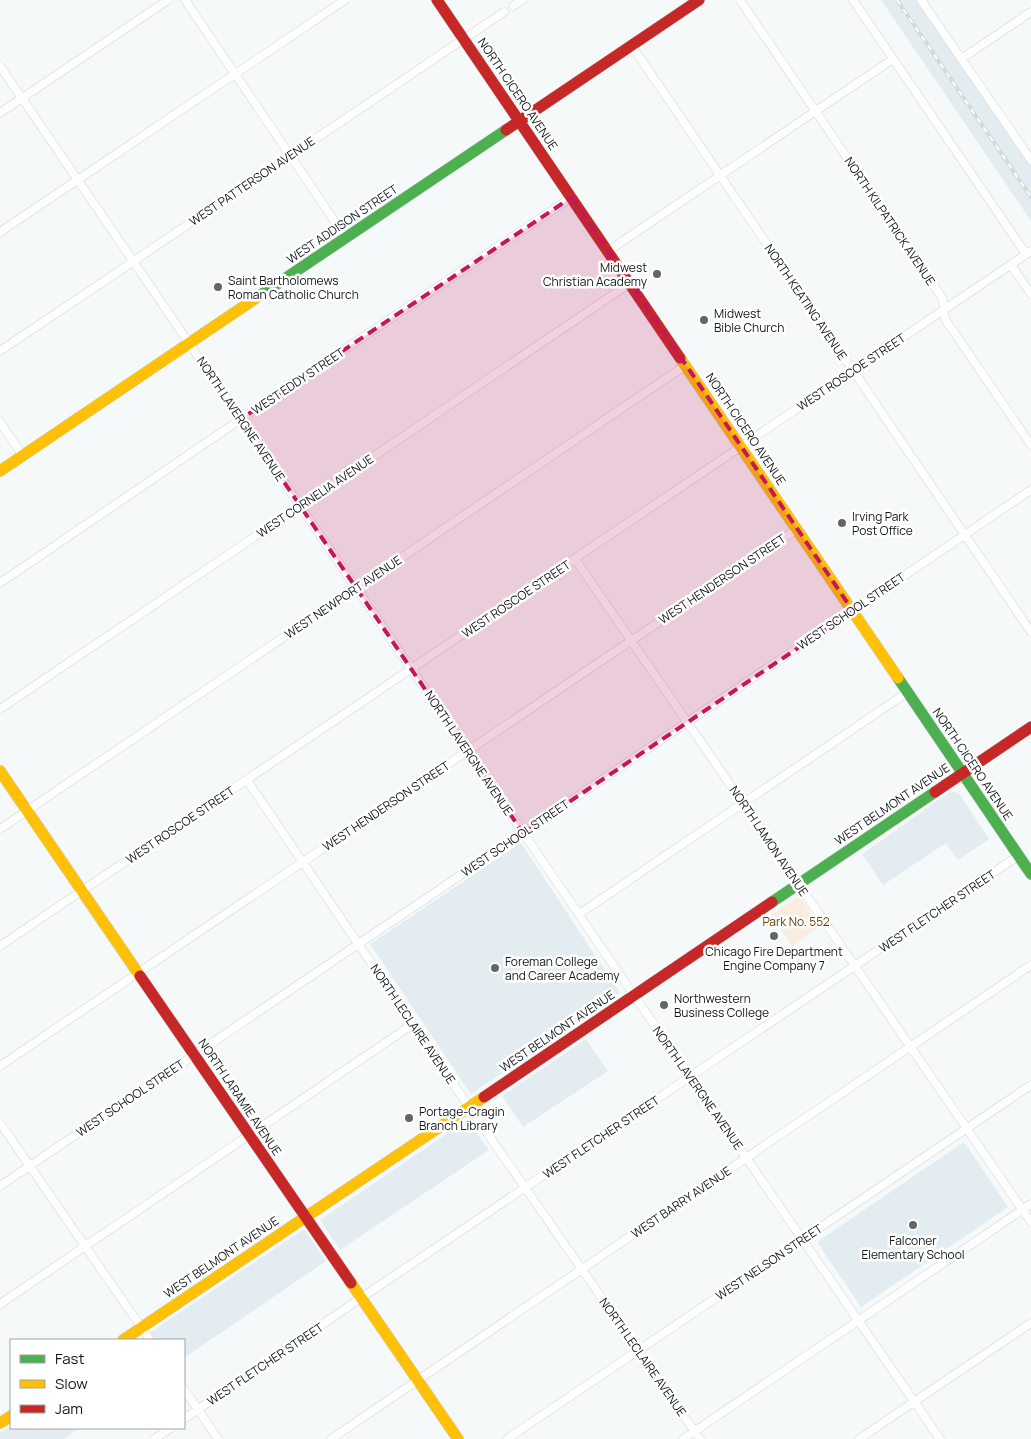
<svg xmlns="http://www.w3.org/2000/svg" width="1031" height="1439" viewBox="0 0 1031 1439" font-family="Manrope,sans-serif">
  <rect width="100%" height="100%" fill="#f5f9fa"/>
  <!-- built -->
  <path fill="#e3edf1" d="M 881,0 L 918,0 L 1031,166 L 1031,221 Z
    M 951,791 L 959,793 L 989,839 L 958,860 L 946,843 L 883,885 L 862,854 Z
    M 521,843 L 620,993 L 471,1094 L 370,944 Z
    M 586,1039 L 608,1071 L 523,1127 L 502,1096 Z
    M 467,1120 L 489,1150 L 340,1250 L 320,1220 Z
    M 964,1142 L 1008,1207 L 861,1307 L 817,1242 Z
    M 304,1229 L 326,1261 L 184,1358 L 184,1340 L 139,1340 Z
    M 11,1426 L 11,1428 L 80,1428 L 64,1439 L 0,1439 L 0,1433 Z"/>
  <!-- park -->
  <path fill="#f9ece0" d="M 799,896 L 820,927 L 792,946 L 771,915 Z"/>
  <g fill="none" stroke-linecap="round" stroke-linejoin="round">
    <defs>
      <path id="street" d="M 185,0 L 346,238
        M 740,0 L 943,299 L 945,319 L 1031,445
        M 853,0 L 1026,254
        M 921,0 L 1031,160
        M 513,6 L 522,0
        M 632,46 L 1031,632
        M 961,59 L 1031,12
        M 0,66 L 629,988 L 940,1439
        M 0,113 L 168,0
        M 0,232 L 345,0
        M 608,251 L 893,59
        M 1011,265 L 1031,294
        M 0,351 L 504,12
        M 0,422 L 23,456
        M 575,559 L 1031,1222
        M 0,583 L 241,419 L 572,197
        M 0,709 L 630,283
        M 247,780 L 469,1107 L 700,1439
        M 0,829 L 686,365
        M 579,914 L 908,692
        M 0,946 L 1031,251
        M 0,1066 L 797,529
        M 0,1123 L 150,1340
        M 0,1186 L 1031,490
        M 0,1304 L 413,1024
        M 184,1389 L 218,1439
        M 184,1419 L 361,1298 L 1018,856
        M 154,1439 L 171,1428
        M 331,1439 L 1031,965
        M 507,1439 L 1031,1085
        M 683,1439 L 1031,1204
        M 859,1439 L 1031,1323"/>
      <path id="fast" d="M 259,296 L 506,130
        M 898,678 L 1031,874
        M 772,902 L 935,792"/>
      <path id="slow" d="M 680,358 L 898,678
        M 0,471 L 259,296
        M 0,771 L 140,976
        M 351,1283 L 458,1439
        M 123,1340 L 484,1097
        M 0,1423 L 11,1416"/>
      <path id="jam" d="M 437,0 L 680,358
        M 506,130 L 699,0
        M 935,792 L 1031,727
        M 140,976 L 351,1283
        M 484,1097 L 772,902"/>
    </defs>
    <!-- street casing -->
    <use href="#street" stroke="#d2d4d5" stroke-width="9"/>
    <!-- fast casing -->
    <use href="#fast" stroke="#d2d4d5" stroke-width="12"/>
    <!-- slow casing -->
    <use href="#slow" stroke="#d2d4d5" stroke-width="12"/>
    <!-- jam casing -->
    <use href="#jam" stroke="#d2d4d5" stroke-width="12"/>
    <!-- street -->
    <use href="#street" stroke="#fefefe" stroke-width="8"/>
    <!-- fast -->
    <use href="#fast" stroke="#4caf50" stroke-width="11"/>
    <!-- slow -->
    <use href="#slow" stroke="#ffc107" stroke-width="11"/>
    <!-- jam -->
    <use href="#jam" stroke="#c62828" stroke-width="11"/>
    <defs>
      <path id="rail" d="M 897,0 L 1031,197"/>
    </defs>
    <!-- rail casing -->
    <use href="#rail" stroke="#d7d9d9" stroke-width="4"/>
    <!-- rail -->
    <use href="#rail" stroke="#fff" stroke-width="2" stroke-dasharray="5.5" stroke-linecap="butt"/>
  </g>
  <!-- marked area -->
  <path fill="#c2185b" fill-opacity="0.2" stroke="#c2185b" stroke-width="4" stroke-dasharray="10 6" stroke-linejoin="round" d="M 572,197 L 853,611 L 523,833 L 241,419 Z"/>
  <!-- markers -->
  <g fill="#636667" stroke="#fff" stroke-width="2">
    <circle cx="657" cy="274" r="5"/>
    <circle cx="218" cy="287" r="5"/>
    <circle cx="704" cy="320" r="5"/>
    <circle cx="842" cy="523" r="5"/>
    <circle cx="774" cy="936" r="5"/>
    <circle cx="495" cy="968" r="5"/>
    <circle cx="664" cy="1005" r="5"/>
    <circle cx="409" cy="1118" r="5"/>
    <circle cx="913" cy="1225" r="5"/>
  </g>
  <g text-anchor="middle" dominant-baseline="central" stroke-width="5" stroke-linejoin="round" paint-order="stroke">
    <!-- street labels -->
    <g font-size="12" fill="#141718" stroke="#fff">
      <text transform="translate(518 94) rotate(56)">NORTH CICERO AVENUE</text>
      <text transform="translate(252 181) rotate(-34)">WEST PATTERSON AVENUE</text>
      <text transform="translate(890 221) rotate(56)">NORTH KILPATRICK AVENUE</text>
      <text transform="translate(342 224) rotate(-34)">WEST ADDISON STREET</text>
      <text transform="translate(806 302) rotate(56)">NORTH KEATING AVENUE</text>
      <text transform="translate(851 372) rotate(-34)">WEST ROSCOE STREET</text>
      <text transform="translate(298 381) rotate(-34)">WEST EDDY STREET</text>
      <text transform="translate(241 419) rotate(56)">NORTH LAVERGNE AVENUE</text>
      <text transform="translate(746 429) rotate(56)">NORTH CICERO AVENUE</text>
      <text transform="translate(315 496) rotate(-34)">WEST CORNELIA AVENUE</text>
      <text transform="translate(722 579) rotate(-34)">WEST HENDERSON STREET</text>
      <text transform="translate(343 597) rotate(-34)">WEST NEWPORT AVENUE</text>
      <text transform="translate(516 599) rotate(-34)">WEST ROSCOE STREET</text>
      <text transform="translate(851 611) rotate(-34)">WEST SCHOOL STREET</text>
      <text transform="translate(469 753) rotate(56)">NORTH LAVERGNE AVENUE</text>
      <text transform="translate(973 764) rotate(56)">NORTH CICERO AVENUE</text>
      <text transform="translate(892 804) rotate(-34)">WEST BELMONT AVENUE</text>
      <text transform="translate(386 806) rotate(-34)">WEST HENDERSON STREET</text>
      <text transform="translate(180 825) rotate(-34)">WEST ROSCOE STREET</text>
      <text transform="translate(515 838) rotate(-34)">WEST SCHOOL STREET</text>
      <text transform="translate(769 841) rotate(56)">NORTH LAMON AVENUE</text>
      <text transform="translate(937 911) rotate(-34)">WEST FLETCHER STREET</text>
      <text transform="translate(413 1024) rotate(56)">NORTH LECLAIRE AVENUE</text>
      <text transform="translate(557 1031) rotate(-34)">WEST BELMONT AVENUE</text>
      <text transform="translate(698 1088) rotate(55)">NORTH LAVERGNE AVENUE</text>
      <text transform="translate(240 1097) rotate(56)">NORTH LARAMIE AVENUE</text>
      <text transform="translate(130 1098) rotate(-34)">WEST SCHOOL STREET</text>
      <text transform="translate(601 1137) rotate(-34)">WEST FLETCHER STREET</text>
      <text transform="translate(681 1202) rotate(-34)">WEST BARRY AVENUE</text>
      <text transform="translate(221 1257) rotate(-34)">WEST BELMONT AVENUE</text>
      <text transform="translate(769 1262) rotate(-34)">WEST NELSON STREET</text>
      <text transform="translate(643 1357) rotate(55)">NORTH LECLAIRE AVENUE</text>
      <text transform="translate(265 1364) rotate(-34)">WEST FLETCHER STREET</text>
    </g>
    <!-- poi labels -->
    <g font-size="12" fill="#141718" stroke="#fff" text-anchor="start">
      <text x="647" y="267" text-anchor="end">Midwest<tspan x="647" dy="14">Christian Academy</tspan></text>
      <text x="228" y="280">Saint Bartholomews<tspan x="228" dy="14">Roman Catholic Church</tspan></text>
      <text x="714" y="313">Midwest<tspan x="714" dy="14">Bible Church</tspan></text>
      <text x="852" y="516">Irving Park<tspan x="852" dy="14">Post Office</tspan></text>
      <text x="774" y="951" text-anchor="middle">Chicago Fire Department<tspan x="774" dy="14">Engine Company 7</tspan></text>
      <text x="505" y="961">Foreman College<tspan x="505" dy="14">and Career Academy</tspan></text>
      <text x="674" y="998">Northwestern<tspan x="674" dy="14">Business College</tspan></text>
      <text x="419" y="1111">Portage-Cragin<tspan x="419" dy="14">Branch Library</tspan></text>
      <text x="913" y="1240" text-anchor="middle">Falconer<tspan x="913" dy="14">Elementary School</tspan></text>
    </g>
    <!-- park labels -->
    <g font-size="12" fill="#6c3e07" stroke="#fff">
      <text x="796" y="921">Park No. 552</text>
    </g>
  </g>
  <!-- legend -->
  <rect x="10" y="1339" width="175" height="90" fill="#ffffff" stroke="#a1a2a3"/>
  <rect x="20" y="1355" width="25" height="8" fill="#4caf50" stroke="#a1a2a3"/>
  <text x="55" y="1364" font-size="15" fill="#141718">Fast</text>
  <rect x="20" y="1380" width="25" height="8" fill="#ffc107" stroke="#a1a2a3"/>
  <text x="55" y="1389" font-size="15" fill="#141718">Slow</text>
  <rect x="20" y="1405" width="25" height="8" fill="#c62828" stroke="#a1a2a3"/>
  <text x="55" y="1414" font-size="15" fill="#141718">Jam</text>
</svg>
